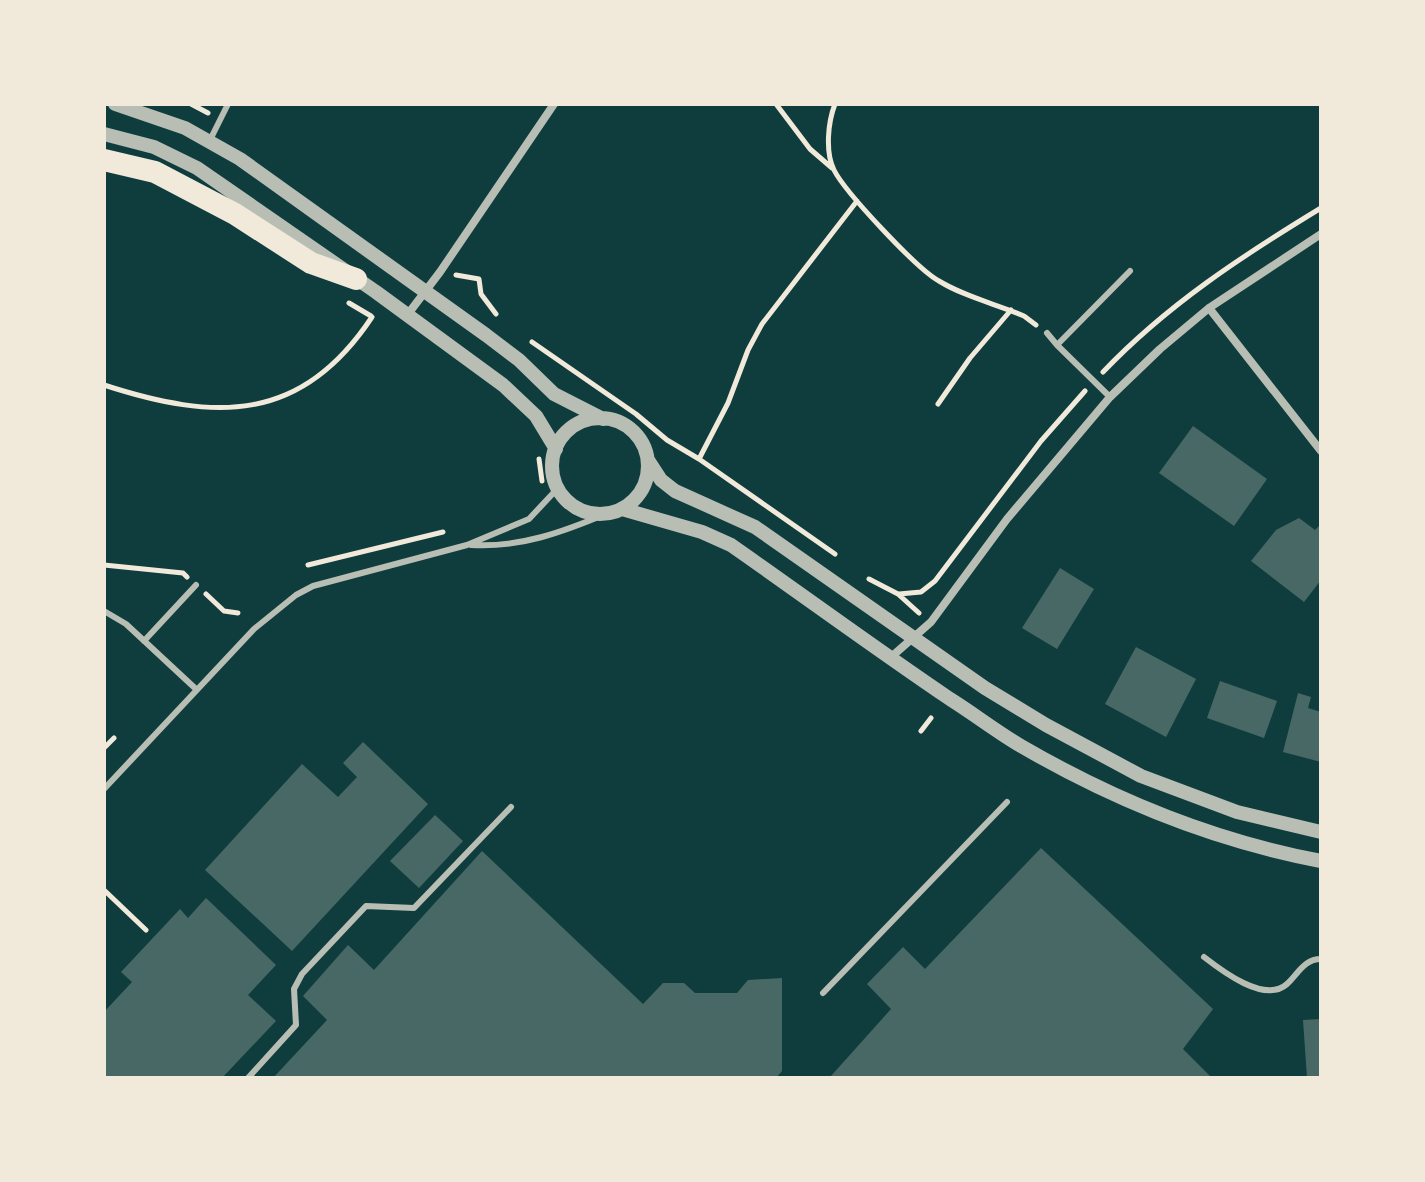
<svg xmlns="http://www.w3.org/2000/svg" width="1425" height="1182" viewBox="0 0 1425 1182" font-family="'DejaVu Sans',sans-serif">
  <rect width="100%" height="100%" fill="#0f3d3e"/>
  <!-- building -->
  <path fill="#486865" d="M 1193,426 L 1267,479 L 1234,526 L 1159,473 Z
    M 1299,518 L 1315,530 L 1319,526 L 1321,528 L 1321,580 L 1304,602 L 1251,561 L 1276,530 Z
    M 1060,568 L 1094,589 L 1057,649 L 1022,628 Z
    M 1136,647 L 1196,679 L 1166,737 L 1105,704 Z
    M 1220,681 L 1277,701 L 1264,738 L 1207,718 Z
    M 1298,693 L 1311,697 L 1308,708 L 1321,712 L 1321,762 L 1283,752 Z
    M 363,742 L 428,804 L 292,951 L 205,870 L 302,764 L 338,797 L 357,777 L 343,763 Z
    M 435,815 L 463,841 L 419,888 L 390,861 Z
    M 1041,848 L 1213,1009 L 1183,1049 L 1212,1078 L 834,1078 L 831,1076 L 891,1009 L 867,984 L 903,947 L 925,969 Z
    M 482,851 L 643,1004 L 663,983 L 684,983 L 695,993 L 737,993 L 748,980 L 782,978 L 782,1071 L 776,1078 L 273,1078 L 327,1020 L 303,996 L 348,945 L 374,970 Z
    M 206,898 L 276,965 L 248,995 L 276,1021 L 222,1078 L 104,1078 L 104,1012 L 132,982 L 121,972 L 180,909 L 188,918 Z
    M 1321,1019 L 1321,1078 L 1307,1078 L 1303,1020 Z"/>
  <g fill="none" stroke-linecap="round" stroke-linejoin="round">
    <!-- path -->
    <path stroke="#f1e9da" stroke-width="5" d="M 191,104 L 208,113
      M 776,104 L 810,149 L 832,168
      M 835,104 C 828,122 825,152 834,170 C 845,192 917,269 939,281 C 965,297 996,304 1024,316 L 1036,325
      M 456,275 L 479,279 L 481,294 L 496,314
      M 349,303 L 371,316
      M 532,342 L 636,414 L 667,440 L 699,459 L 835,554
      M 1103,372 C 1167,305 1242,256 1321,208
      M 104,385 C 215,421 301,424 372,317
      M 938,404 L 970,358 L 1011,310
      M 539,459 L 542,481
      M 699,459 L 728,403 L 748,350 L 762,324 L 857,201
      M 104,565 L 183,573 L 187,577
      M 308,565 L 443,532
      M 869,579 L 898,594 L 919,613
      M 206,594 L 224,611 L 238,613
      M 899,594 L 921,592 L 935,581 L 1041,441 L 1085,391
      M 921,731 L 931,718
      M 104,748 L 114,738
      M 104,890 L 146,930"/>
    <!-- service -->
    <path stroke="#b8beb3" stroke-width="6" d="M 210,140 L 228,104
      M 1047,333 L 1057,345 L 1130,271
      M 1057,345 L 1110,397
      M 471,545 C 520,548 563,532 608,513
      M 104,611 L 126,624 L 197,690
      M 144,641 L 196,585
      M 104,789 L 254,629 L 296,595 L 313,586 L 467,545 L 529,519 L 558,488
      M 1204,957 C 1222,971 1265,1004 1287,984 C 1298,974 1304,959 1321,959
      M 823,993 L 1007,802
      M 248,1078 L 296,1025 L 294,989 L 302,974 L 366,906 L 414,908 L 511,807"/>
    <!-- minor -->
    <path stroke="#b8beb3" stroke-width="8" d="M 1209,308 L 1321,451
      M 408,314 L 440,272 L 554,104
      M 890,658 L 931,622 L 1007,519 L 1110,397 L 1160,349 L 1209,308 L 1321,234"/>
    <!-- tertiary -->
    <path stroke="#b8beb3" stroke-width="14" d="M 115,104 L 185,128 L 240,159 L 486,335 L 519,360 L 554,394 L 603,419
      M 104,134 L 154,147 L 197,168 L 376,292 L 503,385 L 536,416 L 556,449
      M552 466a48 48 0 1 1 96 0a48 48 0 1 1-96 0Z
      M 648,460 L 661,480 L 675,491 L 755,527 L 985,688 L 1046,725 L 1141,776 L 1237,812 L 1321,832
      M 622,509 L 702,532 L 731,545 C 804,596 876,649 950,699 C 974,714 997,732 1021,746 C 1114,800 1215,841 1321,861"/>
    <!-- trunk -->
    <path stroke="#f1e9da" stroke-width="22" d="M 104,160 L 155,172 L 235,214 L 311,263 L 356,279"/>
  </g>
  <!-- border -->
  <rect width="1425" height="1182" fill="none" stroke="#f1e9da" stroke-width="212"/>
</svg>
